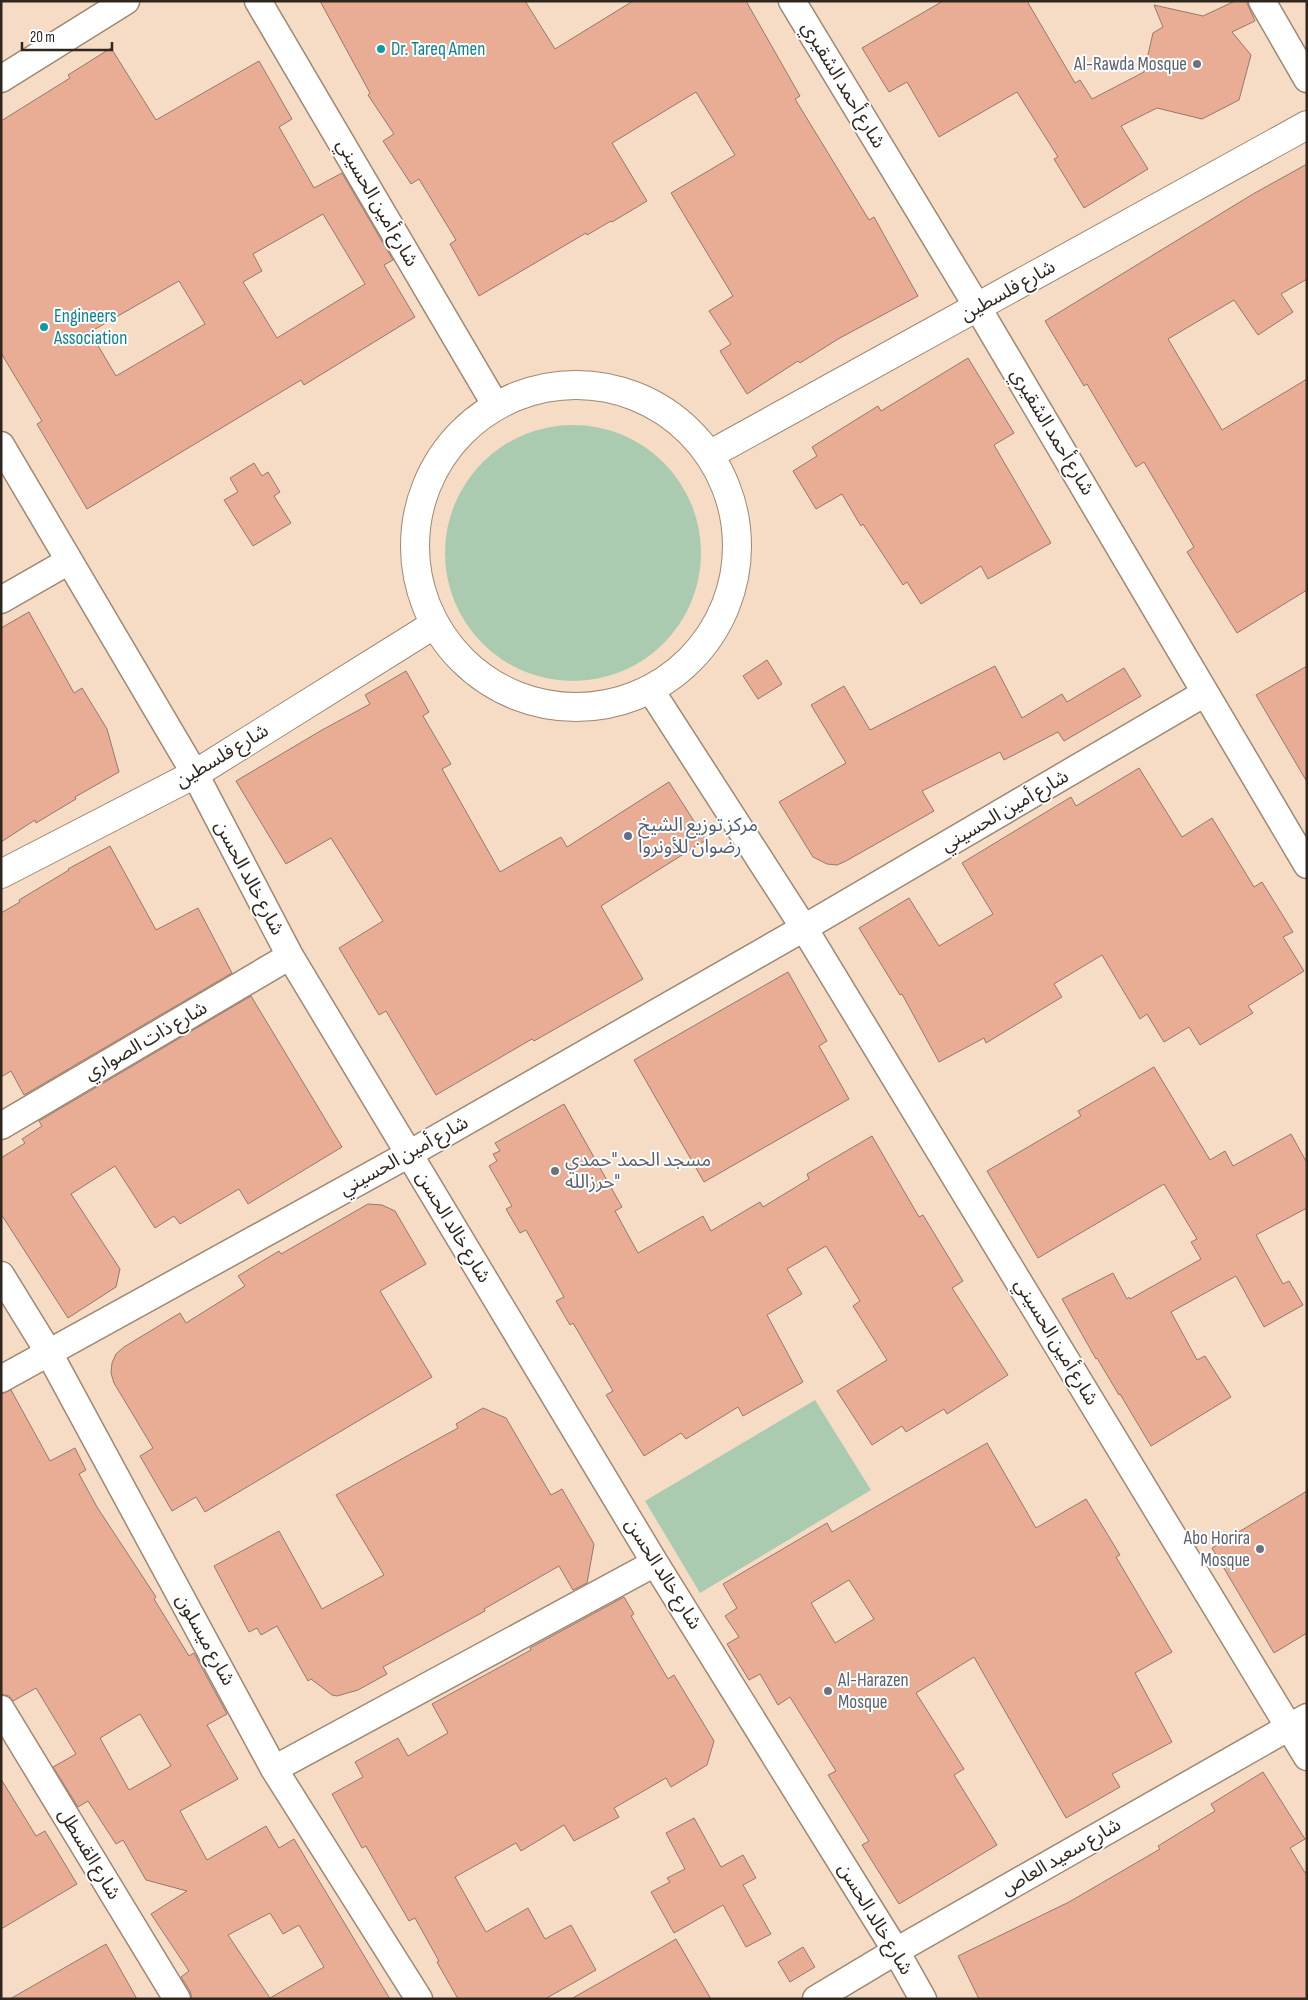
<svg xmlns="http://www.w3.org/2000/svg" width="1308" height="2000" viewBox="0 0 1308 2000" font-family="'Sofia Sans Condensed','Noto Sans Arabic',sans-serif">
  <rect width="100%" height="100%" fill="#f6dcc5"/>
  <!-- green -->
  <path fill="#aacbaf" d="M445 553a128 128 0 1 1 256 0a128 128 0 1 1-256 0Z
    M 815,1400 L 871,1490 L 700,1593 L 645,1501 Z"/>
  <!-- building -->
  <path fill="#e8ad94" stroke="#96786c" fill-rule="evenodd" d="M 320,1 L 525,1 L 555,49 L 633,1 L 746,1 L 800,96 L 795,99 L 869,220 L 874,217 L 918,296 L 838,339 L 800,363 L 798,361 L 747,394 L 720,351 L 731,344 L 709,311 L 733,296 L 671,193 L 735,155 L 696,92 L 612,143 L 647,201 L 612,222 L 611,221 L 587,235 L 586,233 L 479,296 L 450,244 L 456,240 L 419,179 L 411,184 L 383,141 L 394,134 L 368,95 L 370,93 Z
    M 943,1 L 1027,1 L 1075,83 L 1080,80 L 1092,99 L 1144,72 L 1153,33 L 1163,27 L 1154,5 L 1203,16 L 1235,1 L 1246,1 L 1255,21 L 1232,32 L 1251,55 L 1239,100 L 1202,119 L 1157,108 L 1121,126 L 1148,169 L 1084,208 L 1054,159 L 1058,157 L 1017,92 L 939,137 L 907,82 L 889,92 L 862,48 Z
    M 111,48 L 156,120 L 259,61 L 292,119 L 279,127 L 314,188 L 342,173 L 393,260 L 384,265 L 415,317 L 304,385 L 301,380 L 87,509 L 37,424 L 42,421 L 1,353 L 1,121 L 70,78 L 68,75 ZM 323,214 L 365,284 L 277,338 L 243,282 L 262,271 L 253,254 ZM 179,281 L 205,324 L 116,376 L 90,332 Z
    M 1307,164 L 1307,279 L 1281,294 L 1293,312 L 1258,335 L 1234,300 L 1168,339 L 1222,430 L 1307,379 L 1307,590 L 1237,633 L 1187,552 L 1194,547 L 1144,462 L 1136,467 L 1087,384 L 1084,386 L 1045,321 L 1253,194 Z
    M 968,358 L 1014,433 L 994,445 L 1051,543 L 988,579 L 981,566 L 921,604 L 907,582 L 903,585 L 863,524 L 861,526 L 842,494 L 816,509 L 793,471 L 817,456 L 812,447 L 878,406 L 881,411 Z
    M 254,463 L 262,476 L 268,472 L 280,492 L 274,496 L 291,523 L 253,546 L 224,500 L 238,492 L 230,478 Z
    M 29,612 L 74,693 L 82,688 L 107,729 L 119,772 L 75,797 L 76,799 L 36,823 L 35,820 L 1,842 L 1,628 Z
    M 767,660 L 782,684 L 758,699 L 743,676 Z
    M 995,666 L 1022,718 L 1062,694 L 1067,702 L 1124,668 L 1141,696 L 1064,741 L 1058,732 L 1004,760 L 1000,752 L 922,791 L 934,811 L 846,861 L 837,865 L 827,864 L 813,857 L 779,802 L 846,763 L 811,705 L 844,686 L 870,730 Z
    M 1307,666 L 1307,782 L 1256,695 Z
    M 406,671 L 429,712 L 423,716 L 451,764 L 442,769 L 500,872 L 561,837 L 567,847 L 669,782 L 706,840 L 601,906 L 643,979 L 534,1041 L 532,1039 L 436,1095 L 386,1011 L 379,1015 L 339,948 L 383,921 L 331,838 L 286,864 L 236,781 L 322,730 L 370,704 L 365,695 Z
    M 1139,768 L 1182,837 L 1212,818 L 1254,887 L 1262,882 L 1293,932 L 1283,937 L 1304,971 L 1248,1006 L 1253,1013 L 1200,1045 L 1189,1027 L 1164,1042 L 1147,1014 L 1140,1019 L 1102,955 L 1054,984 L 1062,997 L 986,1043 L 984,1038 L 939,1062 L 902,994 L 900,995 L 859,928 L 909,898 L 939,946 L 993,914 L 962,863 L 1071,797 L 1076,806 Z
    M 110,846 L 156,930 L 198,908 L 232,973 L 24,1095 L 11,1071 L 1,1077 L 1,913 L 20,902 L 19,900 L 69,870 L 68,869 Z
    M 788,972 L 827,1041 L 819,1046 L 849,1099 L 704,1182 L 634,1060 Z
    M 251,996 L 342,1147 L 248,1204 L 239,1189 L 180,1224 L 174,1216 L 155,1228 L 115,1166 L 71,1194 L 120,1269 L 116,1287 L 68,1318 L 1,1214 L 1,1158 L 25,1143 L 22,1139 L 42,1126 L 39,1121 Z
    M 1154,1067 L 1210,1160 L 1225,1151 L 1233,1166 L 1291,1134 L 1307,1163 L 1307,1208 L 1256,1235 L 1283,1284 L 1289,1281 L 1303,1305 L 1264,1327 L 1236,1276 L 1171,1312 L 1197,1360 L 1205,1356 L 1231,1397 L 1151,1446 L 1120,1394 L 1119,1395 L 1097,1358 L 1096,1359 L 1062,1299 L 1113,1273 L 1127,1299 L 1129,1297 L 1130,1299 L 1201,1259 L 1191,1242 L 1197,1239 L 1164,1184 L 1038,1258 L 987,1171 L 1081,1116 L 1078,1111 Z
    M 564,1104 L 622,1207 L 615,1211 L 638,1253 L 703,1216 L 711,1231 L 760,1202 L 763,1207 L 809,1179 L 807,1174 L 872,1136 L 919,1217 L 923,1215 L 963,1281 L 952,1288 L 1008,1375 L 947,1414 L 944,1409 L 906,1432 L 902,1426 L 872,1445 L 837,1391 L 887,1360 L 853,1306 L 860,1301 L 826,1246 L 787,1269 L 802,1294 L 767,1315 L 803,1382 L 743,1416 L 738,1407 L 686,1439 L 681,1433 L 644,1456 L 606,1395 L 613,1391 L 573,1323 L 570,1325 L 556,1301 L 564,1297 L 526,1230 L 520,1233 L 506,1209 L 512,1206 L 489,1166 L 497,1161 L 493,1154 L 500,1151 L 495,1143 Z
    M 368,1204 L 382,1205 L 395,1211 L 426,1264 L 380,1291 L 432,1377 L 205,1512 L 196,1497 L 172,1511 L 140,1456 L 153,1448 L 114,1383 L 111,1373 L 112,1363 L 116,1354 L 124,1347 L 180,1313 L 186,1323 L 245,1286 L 238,1276 L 279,1251 L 281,1254 Z
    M 11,1390 L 50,1461 L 75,1448 L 86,1470 L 79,1474 L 97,1507 L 156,1597 L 154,1599 L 189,1656 L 194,1653 L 227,1714 L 207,1725 L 238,1779 L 180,1811 L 207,1860 L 266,1826 L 279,1848 L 294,1839 L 390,1999 L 192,1999 L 190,1991 L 181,1977 L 189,1971 L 151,1914 L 187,1891 L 146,1880 L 123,1840 L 116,1844 L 88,1801 L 78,1807 L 53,1767 L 76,1754 L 36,1688 L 13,1701 L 9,1696 L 1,1694 L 1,1394 ZM 140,1714 L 171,1766 L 129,1790 L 100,1738 ZM 270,1913 L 283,1934 L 299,1925 L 324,1967 L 270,1998 L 228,1935 Z
    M 483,1408 L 506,1418 L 551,1495 L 562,1489 L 594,1544 L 587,1583 L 573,1590 L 559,1566 L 484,1609 L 485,1611 L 383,1667 L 387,1674 L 358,1690 L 337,1696 L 332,1695 L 311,1679 L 308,1681 L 277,1626 L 261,1635 L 257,1628 L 249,1632 L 214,1566 L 279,1531 L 322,1609 L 384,1575 L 336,1495 L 458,1428 L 456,1424 Z
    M 987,1443 L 1036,1528 L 1086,1499 L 1120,1555 L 1116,1557 L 1172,1652 L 1135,1673 L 1172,1742 L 1112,1774 L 1120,1787 L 1066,1818 L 974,1657 L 916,1693 L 964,1769 L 954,1775 L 997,1845 L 899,1904 L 862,1845 L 869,1841 L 828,1775 L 836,1771 L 790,1697 L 778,1705 L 760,1674 L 749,1680 L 727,1644 L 739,1637 L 725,1616 L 737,1608 L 723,1584 L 827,1523 L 832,1532 ZM 849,1580 L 874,1619 L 835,1643 L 811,1603 Z
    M 1307,1491 L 1307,1633 L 1274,1653 L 1212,1548 Z
    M 624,1597 L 634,1614 L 631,1616 L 668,1679 L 674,1675 L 714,1741 L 707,1765 L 671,1787 L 666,1778 L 614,1808 L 619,1817 L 574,1841 L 564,1825 L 521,1851 L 516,1843 L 455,1877 L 486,1932 L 528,1908 L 545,1939 L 571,1925 L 596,1970 L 545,1999 L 458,1999 L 437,1962 L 439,1961 L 415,1918 L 409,1921 L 366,1846 L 362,1848 L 332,1794 L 363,1777 L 355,1762 L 398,1738 L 408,1756 L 448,1733 L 432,1704 L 531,1650 L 530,1648 Z
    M 1263,1772 L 1305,1839 L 1290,1848 L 1307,1876 L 1307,1999 L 979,1999 L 958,1956 L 1069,1902 L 1160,1849 L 1158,1846 L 1215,1811 L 1211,1804 Z
    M 1,1779 L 36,1836 L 45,1831 L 77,1884 L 1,1929 Z
    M 694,1818 L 721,1867 L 743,1855 L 756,1878 L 743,1885 L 771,1934 L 746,1947 L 723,1905 L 674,1933 L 651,1892 L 670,1882 L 667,1878 L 685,1869 L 666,1833 Z
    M 676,1939 L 711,1999 L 571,1999 L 652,1953 Z
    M 106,1944 L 137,1999 L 10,1999 Z
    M 803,1947 L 815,1967 L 790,1982 L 778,1962 Z"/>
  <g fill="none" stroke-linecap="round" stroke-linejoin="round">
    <defs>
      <path id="minor" d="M 258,1 L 496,406
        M 792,1 L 978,308 L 1307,865
        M 1262,1 L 1307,79
        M 1,79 L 126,1
        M 1,445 L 195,774 L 290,956 L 655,1563 L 896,1951 L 923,1999
        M 1,600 L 69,561
        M 650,689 L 804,928 L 1205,693
        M 1,1126 L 290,956
        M 1,1275 L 49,1353 L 274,1769 L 419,1999
        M 1,1379 L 409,1154 L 804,928 L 1307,1757
        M 1,1709 L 177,1999
        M 274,1769 L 655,1563
        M 816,1999 L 896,1951 L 1307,1717"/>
      <path id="tertiary" d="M415 546a161 161 0 1 1 322 0a161 161 0 1 1-322 0Z
        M 709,455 L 1307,125
        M 1,874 L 195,774 L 435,624"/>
    </defs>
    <!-- minor casing -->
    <use href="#minor" stroke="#9f8872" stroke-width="29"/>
    <!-- tertiary casing -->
    <use href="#tertiary" stroke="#9f8872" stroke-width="30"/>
    <!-- minor -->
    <use href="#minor" stroke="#fff" stroke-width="26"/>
    <!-- tertiary -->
    <use href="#tertiary" stroke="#fff" stroke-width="28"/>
  </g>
  <!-- markers -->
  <g fill="#0f9aa8" stroke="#fff" stroke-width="2">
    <circle cx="381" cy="49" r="5"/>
    <circle cx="44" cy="327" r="5"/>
  </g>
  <g fill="#6b7280" stroke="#fff" stroke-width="2">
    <circle cx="1197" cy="64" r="5"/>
    <circle cx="555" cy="1171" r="5"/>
    <circle cx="1260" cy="1549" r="5"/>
    <circle cx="828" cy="1691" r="5"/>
  </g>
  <circle fill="#5c6f8a" stroke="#fff" stroke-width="2" cx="628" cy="836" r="5"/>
  <g text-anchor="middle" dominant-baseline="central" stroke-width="4" stroke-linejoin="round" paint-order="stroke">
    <!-- culture labels -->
    <g font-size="19" fill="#0d838f" stroke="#fff" text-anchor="start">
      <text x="391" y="49">Dr. Tareq Amen</text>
      <text x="54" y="316">Engineers<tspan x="54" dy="22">Association</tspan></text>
    </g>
    <!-- worship labels -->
    <g font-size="19" fill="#5b616d" stroke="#fff" text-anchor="end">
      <text x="1187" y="64">Al-Rawda Mosque</text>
      <text x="565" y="1160" text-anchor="start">مسجد الحمد"حمدي<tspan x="565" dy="22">حرزالله"</tspan></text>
      <text x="1250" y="1538">Abo Horira<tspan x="1250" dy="22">Mosque</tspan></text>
      <text x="838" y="1680" text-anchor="start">Al-Harazen<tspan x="838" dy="22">Mosque</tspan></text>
    </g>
    <!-- street labels -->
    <g font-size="19" fill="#2f261d" stroke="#fff">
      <text transform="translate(843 85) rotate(59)">شارع أحمد الشقيري</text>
      <text transform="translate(377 203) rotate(60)">شارع أمين الحسيني</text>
      <text transform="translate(1008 291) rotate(-29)">شارع فلسطين</text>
      <text transform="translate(1052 432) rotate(59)">شارع أحمد الشقيري</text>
      <text transform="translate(222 756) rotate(-31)">شارع فلسطين</text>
      <text transform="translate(1005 811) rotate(-30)">شارع أمين الحسيني</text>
      <text transform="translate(249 878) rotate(62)">شارع خالد الحسن</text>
      <text transform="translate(146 1041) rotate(-30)">شارع ذات الصواري</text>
      <text transform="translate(404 1156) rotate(-29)">شارع أمين الحسيني</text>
      <text transform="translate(453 1227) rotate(59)">شارع خالد الحسن</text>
      <text transform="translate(1056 1342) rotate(59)">شارع أمين الحسيني</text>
      <text transform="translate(663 1574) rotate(58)">شارع خالد الحسن</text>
      <text transform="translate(205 1640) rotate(61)">شارع ميسلون</text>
      <text transform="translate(89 1854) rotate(59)">شارع القسطل</text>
      <text transform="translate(1061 1857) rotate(-30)">شارع سعيد العاص</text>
      <text transform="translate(875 1919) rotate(59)">شارع خالد الحسن</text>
    </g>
    <!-- service labels -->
    <g font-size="19" fill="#4e5e75" stroke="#fff" text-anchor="start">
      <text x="638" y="825">مركز توزيع الشيخ<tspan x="638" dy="22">رضوان للأونروا</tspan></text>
    </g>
  </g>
  <!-- border -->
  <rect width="1308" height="2000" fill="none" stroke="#2f261d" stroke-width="5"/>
  <!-- scale -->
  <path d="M22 42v8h90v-8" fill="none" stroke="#2f261d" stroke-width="2.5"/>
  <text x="30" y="42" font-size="15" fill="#2f261d" stroke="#ffffff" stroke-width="4" paint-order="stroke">20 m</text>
</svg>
